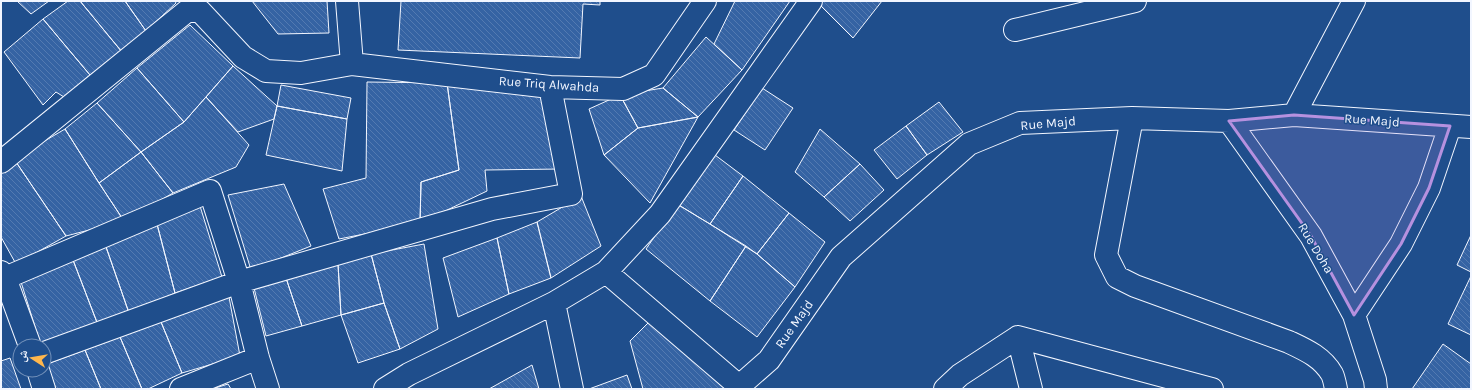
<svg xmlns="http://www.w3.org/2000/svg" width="1472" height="390" viewBox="0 0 1472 390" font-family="Karla,'Noto Naskh Arabic',sans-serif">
  <defs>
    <pattern id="building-back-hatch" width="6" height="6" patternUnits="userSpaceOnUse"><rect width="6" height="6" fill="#3563a3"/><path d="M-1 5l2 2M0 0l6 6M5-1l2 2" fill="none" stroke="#537ab1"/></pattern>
  </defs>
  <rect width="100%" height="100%" fill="#1f4e8c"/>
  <!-- building -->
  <path fill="url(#building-back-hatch)" stroke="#f2f6ff" d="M 17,1 L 49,1 L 31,14 Z
    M 68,1 L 80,1 L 122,52 L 90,75 L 43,19 Z
    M 80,1 L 125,1 L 146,31 L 122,52 Z
    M 125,1 L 175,1 L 176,3 L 146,31 Z
    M 252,1 L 327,1 L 329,33 L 278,34 Z
    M 401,1 L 600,1 L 600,5 L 583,4 L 580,58 L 398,50 Z
    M 735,1 L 790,1 L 742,70 L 714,44 Z
    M 822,1 L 882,1 L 853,38 L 819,4 Z
    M 43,19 L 90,75 L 64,97 L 56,92 L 43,105 L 4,52 Z
    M 190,25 L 233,66 L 184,122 L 137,68 Z
    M 706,37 L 742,70 L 698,117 L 663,88 Z
    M 233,66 L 277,106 L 274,119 L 238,132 L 206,97 Z
    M 137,68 L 184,122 L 141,152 L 97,103 Z
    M 367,82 L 447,83 L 459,170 L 421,182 L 420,223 L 339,239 L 323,189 L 366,178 Z
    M 447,83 L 545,94 L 561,169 L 485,170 L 487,191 L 420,223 L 421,182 L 459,170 Z
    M 281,85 L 351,98 L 347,119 L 277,106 Z
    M 663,88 L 698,117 L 638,128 L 620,95 Z
    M 762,88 L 793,108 L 765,150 L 734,130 Z
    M 620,95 L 638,128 L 604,155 L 589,109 Z
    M 206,97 L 249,145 L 236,167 L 173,193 L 141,152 L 184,122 Z
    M 939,102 L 963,132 L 927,155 L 906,126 Z
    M 97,103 L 141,152 L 99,183 L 65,129 Z
    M 277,106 L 347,119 L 342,171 L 266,155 Z
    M 698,117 L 650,203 L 604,155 L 638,128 Z
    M 906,126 L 927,155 L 897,179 L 874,150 Z
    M 65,129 L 99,183 L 124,221 L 66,236 L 14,159 Z
    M 820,129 L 860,164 L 824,197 L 795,172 Z
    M 141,152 L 173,193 L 124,221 L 99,183 Z
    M 715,155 L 743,176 L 710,224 L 677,204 Z
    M 14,159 L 66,236 L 16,264 L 1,237 L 1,171 Z
    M 860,164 L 884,190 L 850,221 L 824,197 Z
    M 743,176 L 789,213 L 757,254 L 710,224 Z
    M 284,184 L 311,246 L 251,270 L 228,195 Z
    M 581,196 L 601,246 L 551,278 L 537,222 Z
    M 677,204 L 746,246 L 710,301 L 646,249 Z
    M 200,206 L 222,277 L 175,293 L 157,224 Z
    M 789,213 L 825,242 L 795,287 L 757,254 Z
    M 537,222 L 551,278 L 509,294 L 497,238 Z
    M 157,224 L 175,293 L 129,313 L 105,244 Z
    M 1471,235 L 1471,272 L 1457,265 Z
    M 497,238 L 509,294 L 458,317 L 443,258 Z
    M 105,244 L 129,313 L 98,325 L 73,260 Z
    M 424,244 L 438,329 L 400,349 L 384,303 L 371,254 Z
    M 746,246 L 757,254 L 795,287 L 757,337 L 710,301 Z
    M 371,254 L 384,303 L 341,315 L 338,264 Z
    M 73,260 L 98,325 L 41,346 L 21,282 Z
    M 338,264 L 341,315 L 302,326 L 286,278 Z
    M 1471,276 L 1471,335 L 1448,324 Z
    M 286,278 L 302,326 L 266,336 L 254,288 Z
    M 229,297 L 240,356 L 182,373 L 161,322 Z
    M 384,303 L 400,349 L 358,363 L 341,315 Z
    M 653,318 L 725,389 L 643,389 L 630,341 Z
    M 161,322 L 182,373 L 148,389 L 142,389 L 120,337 Z
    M 120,337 L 142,389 L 101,389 L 85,350 Z
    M 1443,344 L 1471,364 L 1471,389 L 1412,389 Z
    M 85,350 L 101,389 L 56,389 L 47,364 Z
    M 10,358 L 21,389 L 1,389 L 1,361 Z
    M 532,365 L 539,389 L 489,389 Z
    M 627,375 L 632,389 L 589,389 Z
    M 228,384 L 231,389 L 212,389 Z"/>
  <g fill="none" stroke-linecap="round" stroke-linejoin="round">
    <defs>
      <path id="minor" d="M 347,1 L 352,64
        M 1015,30 L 1135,1
        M 1294,115 L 1354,1
        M 1132,118 L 1106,255 L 1117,277 L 1135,286 L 1289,342 C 1306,350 1322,357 1332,374 C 1334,378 1335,384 1336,389
        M 1229,121 L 1311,236 L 1354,315 L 1375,380 L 1376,389
        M 1,162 L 187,11 L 200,11 L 243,57 L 266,71 L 301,73 L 352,64 L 550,87 L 623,89 L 654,75 L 705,1
        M 1,272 L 5,278 L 30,346
        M 606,272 L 739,386
        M 5,278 L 210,191 L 239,282 L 258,358 L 268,389
        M 554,303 L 572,389
        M 1354,315 L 1401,244 L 1429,188 L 1450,126
        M 1018,337 L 1031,389
        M 44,353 L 239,282 L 492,209 L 571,194 L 550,87
        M 38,370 L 44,389
        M 181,389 L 258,358
        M 385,389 L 409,374 L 554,303 L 606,272 L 660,214 L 811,1
        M 736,389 L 769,360 L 841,257 L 969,144 L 1020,123 L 1132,118 L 1229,121 L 1294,115 L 1471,127
        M 945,389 L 960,375 L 1018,337 L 1212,389"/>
    </defs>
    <!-- minor casing -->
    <use href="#minor" stroke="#f2f6ff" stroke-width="24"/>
    <!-- minor -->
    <use href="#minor" stroke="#1f4e8c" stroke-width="22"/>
  </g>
  <!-- marked area -->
  <path fill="#b691df" fill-opacity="0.2" stroke="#b691df" stroke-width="3" stroke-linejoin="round" d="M 1294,115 L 1450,126 L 1429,188 L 1401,244 L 1354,315 L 1311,236 L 1229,121 Z"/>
  <g text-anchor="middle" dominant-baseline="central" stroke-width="3" stroke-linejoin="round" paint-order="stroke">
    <!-- street labels -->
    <g font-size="13" fill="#f2f6ff" stroke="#1f4e8c">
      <text transform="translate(549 84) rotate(4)">Rue Triq Alwahda</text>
      <text transform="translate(1372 120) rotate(4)">Rue Majd</text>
      <text transform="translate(1048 123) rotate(-5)">Rue Majd</text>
      <text transform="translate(1316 248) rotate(59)">Rue Doha</text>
      <text transform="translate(794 324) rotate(-55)">Rue Majd</text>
    </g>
  </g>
  <!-- border -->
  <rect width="1472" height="390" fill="none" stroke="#f2f6ff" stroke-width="4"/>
  <!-- north arrow -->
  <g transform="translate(32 358) rotate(282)"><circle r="19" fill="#1f4e8c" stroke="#7391ba"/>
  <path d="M0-3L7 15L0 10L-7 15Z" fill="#ffb74d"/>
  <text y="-6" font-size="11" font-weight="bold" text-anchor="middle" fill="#f2f6ff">ش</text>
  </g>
</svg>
